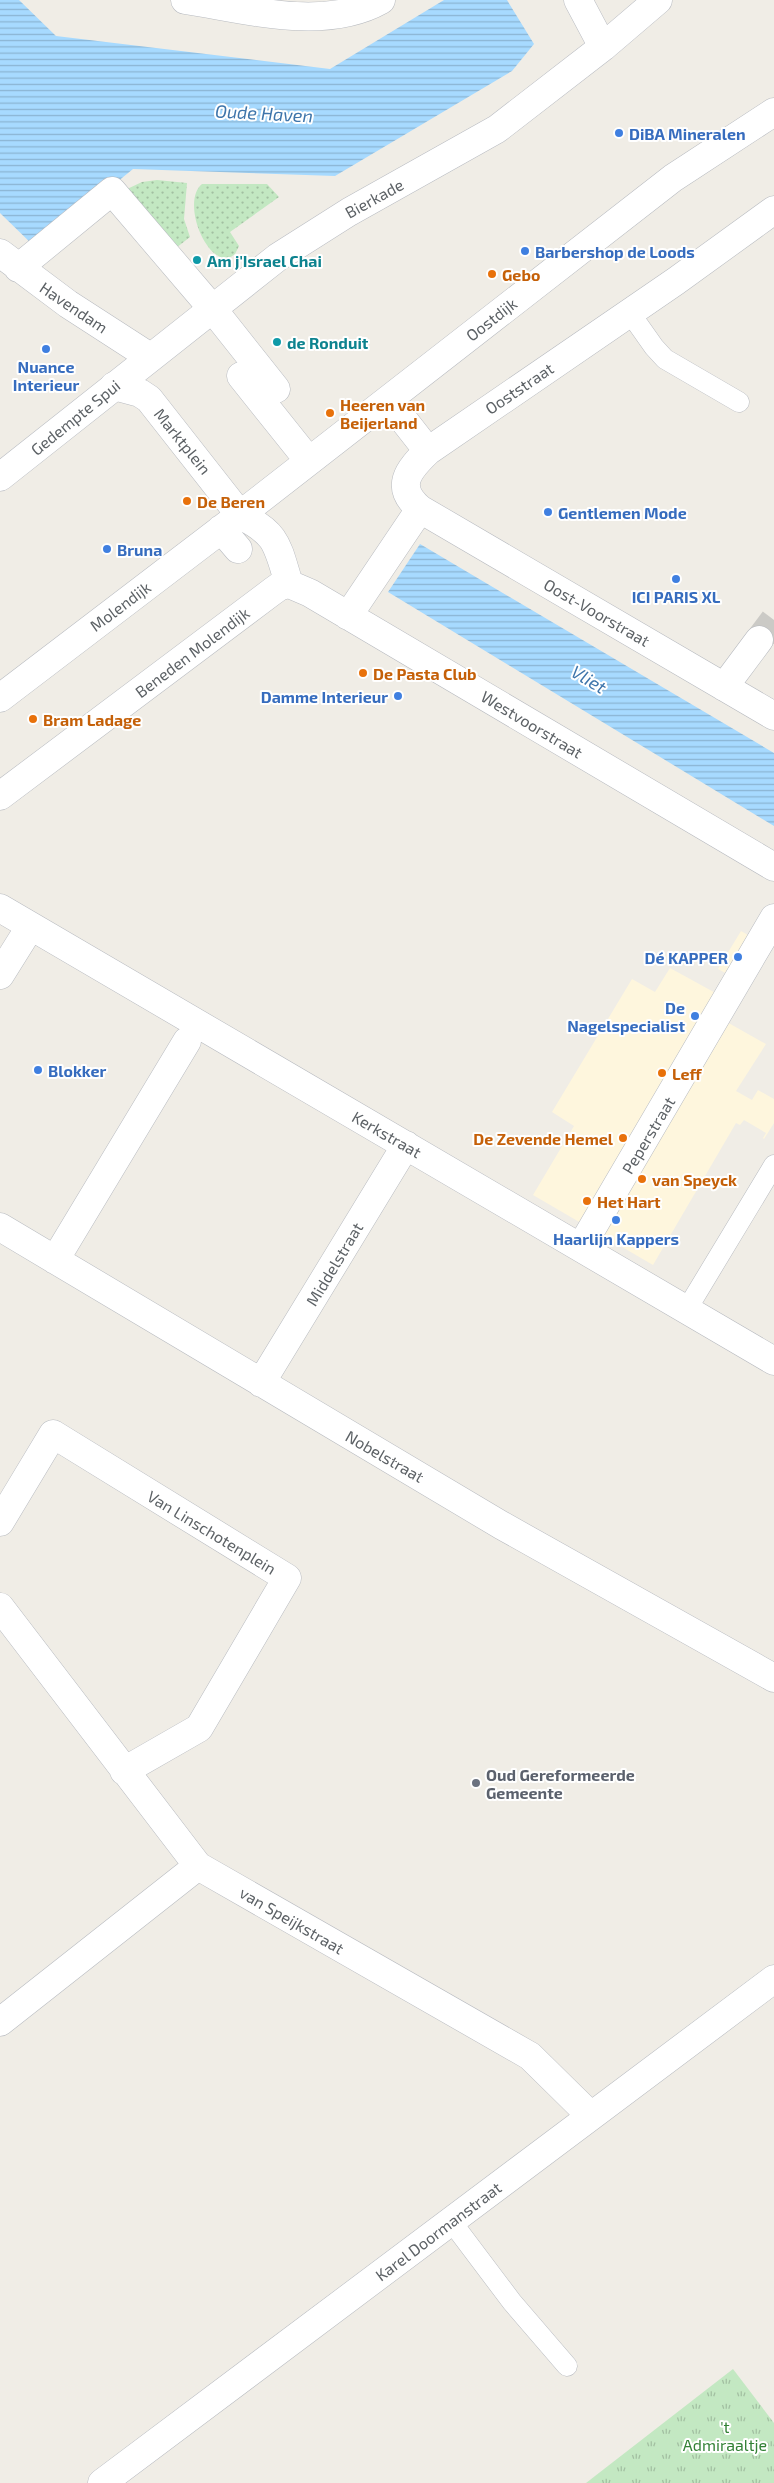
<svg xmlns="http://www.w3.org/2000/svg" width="774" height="2483" viewBox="0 0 774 2483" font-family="'Exo 2',sans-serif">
  <defs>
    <pattern id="grass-dots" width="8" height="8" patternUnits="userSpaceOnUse" patternTransform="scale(1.25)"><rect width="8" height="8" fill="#c3e8c2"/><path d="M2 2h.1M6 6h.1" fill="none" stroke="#a2bfa1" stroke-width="1.8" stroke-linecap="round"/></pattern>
    <pattern id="park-tufts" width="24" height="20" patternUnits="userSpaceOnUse" patternTransform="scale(1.25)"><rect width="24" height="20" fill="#c3e8c2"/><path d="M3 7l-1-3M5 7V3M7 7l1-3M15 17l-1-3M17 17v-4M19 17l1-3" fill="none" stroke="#a2bfa1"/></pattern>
    <pattern id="water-rules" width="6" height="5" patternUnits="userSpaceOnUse" patternTransform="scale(1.25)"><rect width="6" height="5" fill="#a7daff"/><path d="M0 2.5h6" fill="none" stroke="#8bb4d2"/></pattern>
  </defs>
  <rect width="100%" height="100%" fill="#f0ede6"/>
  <!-- commercial -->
  <path fill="#fef6dd" d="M 741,931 L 755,939 L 725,1021 L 766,1044 L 736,1091 L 752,1100 L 758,1090 L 774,1099 L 774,1123 L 764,1139 L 763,1138 L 766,1133 L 744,1120 L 740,1125 L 736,1123 L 653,1265 L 533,1195 L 574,1126 L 552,1112 L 632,979 L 655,992 L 670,968 L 721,996 L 731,976 L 718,969 Z"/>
  <!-- grass -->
  <path fill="url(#grass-dots)" d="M 157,180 L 187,183 L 184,219 L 190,237 L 176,248 L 125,190 L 142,182 Z
    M 202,184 L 267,184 L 279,197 L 230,232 L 239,246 L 235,254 L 228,259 C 203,259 182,200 202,184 Z"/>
  <!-- park -->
  <path fill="url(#park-tufts)" d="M 733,2369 L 774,2423 L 774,2483 L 586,2483 Z"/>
  <!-- water -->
  <path fill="url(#water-rules)" d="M 0,0 L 19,0 L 56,36 L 330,69 L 444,0 L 507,0 L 534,44 L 512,71 L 335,176 L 133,169 L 36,248 L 0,213 Z
    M 420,544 L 774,753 L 774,826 L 388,592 Z"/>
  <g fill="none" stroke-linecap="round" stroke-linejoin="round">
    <!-- street-tunnel -->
    <path stroke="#cbcac6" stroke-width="28" stroke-dasharray="28 14" stroke-linecap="butt" d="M 759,640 L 774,620"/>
    <defs>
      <path id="lane" d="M 630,313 L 654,347 L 665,359 L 739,402
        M 687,1309 L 774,1165
        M 451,2221 L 512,2302 L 567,2366"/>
      <path id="street" d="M 185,0 C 246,9 324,32 381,0
        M 774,210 L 676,281 L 428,451 C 408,470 394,487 420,509 L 774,716
        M 0,253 L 68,304 L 150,357
        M 18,268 L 112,191 L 211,307 L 276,389
        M 241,376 L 309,461
        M 114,386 L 140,393 L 149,399 L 240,515 C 278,534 277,545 289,584
        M 388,400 L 428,451
        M 221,529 L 238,549
        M 289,584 L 310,593 L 774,867
        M 348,616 L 420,509
        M 724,687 L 759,640
        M 0,698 L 240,515 L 673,178 L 774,112
        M 0,796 L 273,591 L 280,586 L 289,584
        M 0,908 L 774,1361
        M 0,975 L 30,927
        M 0,1227 L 501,1525 L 774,1678
        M 581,1247 L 774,918
        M 55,1260 L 187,1041
        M 261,1383 L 406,1145
        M 0,1522 L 53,1434 L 287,1578 L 199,1728 L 124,1771
        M 0,1607 L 198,1866
        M 0,2022 L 198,1866 L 530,2056 L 591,2116
        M 102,2483 L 774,1979"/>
      <path id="secondary" d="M 578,0 L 603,47
        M 0,477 L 278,257 L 349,212 L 497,129 L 603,47 L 658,0"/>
    </defs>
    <!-- lane casing -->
    <use href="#lane" stroke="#b8bbc0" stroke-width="21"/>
    <!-- street casing -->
    <use href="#street" stroke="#b8bbc0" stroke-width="29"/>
    <!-- secondary casing -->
    <use href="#secondary" stroke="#b9bcc2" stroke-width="29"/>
    <!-- lane -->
    <use href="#lane" stroke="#fff" stroke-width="20"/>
    <!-- street -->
    <use href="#street" stroke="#fff" stroke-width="28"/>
    <!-- secondary -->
    <use href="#secondary" stroke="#fff" stroke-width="28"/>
  </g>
  <!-- markers -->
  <g fill="#3f7fe0" stroke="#fff" stroke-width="2">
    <circle cx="619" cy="133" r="5"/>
    <circle cx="525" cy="251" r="5"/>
    <circle cx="46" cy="349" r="5"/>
    <circle cx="548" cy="512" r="5"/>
    <circle cx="107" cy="549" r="5"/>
    <circle cx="676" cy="579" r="5"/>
    <circle cx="398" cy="696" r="5"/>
    <circle cx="738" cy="957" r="5"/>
    <circle cx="695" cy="1016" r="5"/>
    <circle cx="38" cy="1070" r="5"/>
    <circle cx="616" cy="1220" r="5"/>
  </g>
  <g fill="#0f9aa8" stroke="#fff" stroke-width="2">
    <circle cx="197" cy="260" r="5"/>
    <circle cx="277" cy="342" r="5"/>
  </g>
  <g fill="#e8710a" stroke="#fff" stroke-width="2">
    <circle cx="492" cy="274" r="5"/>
    <circle cx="330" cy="413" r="5"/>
    <circle cx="187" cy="501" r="5"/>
    <circle cx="363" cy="673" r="5"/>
    <circle cx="33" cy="719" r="5"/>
    <circle cx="662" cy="1073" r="5"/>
    <circle cx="623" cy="1138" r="5"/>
    <circle cx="642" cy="1179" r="5"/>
    <circle cx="587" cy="1201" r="5"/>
  </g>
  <circle fill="#6b7280" stroke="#fff" stroke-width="2" cx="476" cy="1783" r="5"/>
  <g text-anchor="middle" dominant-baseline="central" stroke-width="4" stroke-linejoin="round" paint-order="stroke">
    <!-- shop labels -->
    <g font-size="16" font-weight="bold" fill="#366cbe" stroke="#fff" text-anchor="start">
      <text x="629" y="133">DiBA Mineralen</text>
      <text x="535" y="251">Barbershop de Loods</text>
      <text x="46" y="366" text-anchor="middle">Nuance<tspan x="46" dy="18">Interieur</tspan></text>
      <text x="558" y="512">Gentlemen Mode</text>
      <text x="117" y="549">Bruna</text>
      <text x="676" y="596" text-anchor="middle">ICI PARIS XL</text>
      <text x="388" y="696" text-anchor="end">Damme Interieur</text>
      <text x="728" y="957" text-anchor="end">Dé KAPPER</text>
      <text x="685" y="1007" text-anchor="end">De<tspan x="685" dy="18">Nagelspecialist</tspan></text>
      <text x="48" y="1070">Blokker</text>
      <text x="616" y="1238" text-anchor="middle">Haarlijn Kappers</text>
    </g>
    <!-- street labels -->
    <g font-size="16" fill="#5d6266" stroke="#fff">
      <text transform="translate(374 198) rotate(-29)">Bierkade</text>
      <text transform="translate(74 307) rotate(34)">Havendam</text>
      <text transform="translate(491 319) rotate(-38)">Oostdijk</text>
      <text transform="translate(519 388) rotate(-34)">Ooststraat</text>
      <text transform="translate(75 417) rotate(-39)">Gedempte Spui</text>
      <text transform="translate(183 441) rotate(51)">Marktplein</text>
      <text transform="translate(120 606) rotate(-37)">Molendijk</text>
      <text transform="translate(597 612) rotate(30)">Oost-Voorstraat</text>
      <text transform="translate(192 652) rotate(-37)">Beneden Molendijk</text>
      <text transform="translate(532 724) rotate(31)">Westvoorstraat</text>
      <text transform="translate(387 1134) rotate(30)">Kerkstraat</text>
      <text transform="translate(648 1135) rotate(-59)">Peperstraat</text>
      <text transform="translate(334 1264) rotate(-59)">Middelstraat</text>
      <text transform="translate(385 1456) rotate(30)">Nobelstraat</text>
      <text transform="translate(212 1532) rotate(31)">Van Linschotenplein</text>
      <text transform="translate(292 1920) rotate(30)">van Speijkstraat</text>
      <text transform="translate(438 2231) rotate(-37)">Karel Doormanstraat</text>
    </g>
    <!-- culture labels -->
    <g font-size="16" font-weight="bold" fill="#0d838f" stroke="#fff" text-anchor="start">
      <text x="207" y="260">Am j'Israel Chai</text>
      <text x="287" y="342">de Ronduit</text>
    </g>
    <!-- food labels -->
    <g font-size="16" font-weight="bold" fill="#c56008" stroke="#fff" text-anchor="start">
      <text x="502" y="274">Gebo</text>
      <text x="340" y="404">Heeren van<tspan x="340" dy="18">Beijerland</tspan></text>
      <text x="197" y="501">De Beren</text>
      <text x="373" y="673">De Pasta Club</text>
      <text x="43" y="719">Bram Ladage</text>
      <text x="672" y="1073">Leff</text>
      <text x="613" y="1138" text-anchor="end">De Zevende Hemel</text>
      <text x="652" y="1179">van Speyck</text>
      <text x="597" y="1201">Het Hart</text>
    </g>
    <!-- worship labels -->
    <g font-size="16" font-weight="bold" fill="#5b616d" stroke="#fff" text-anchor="start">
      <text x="486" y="1774">Oud Gereformeerde<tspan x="486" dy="18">Gemeente</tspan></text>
    </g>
    <!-- park labels -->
    <g font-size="16" fill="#328135" stroke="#fff">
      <text x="725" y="2426">'t<tspan x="725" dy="18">Admiraaltje</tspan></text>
    </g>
    <!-- water labels -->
    <g font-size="18" font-style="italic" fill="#3e75ab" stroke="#fff">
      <text transform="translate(264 113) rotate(3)">Oude Haven</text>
      <text transform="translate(589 679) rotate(31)">Vliet</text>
    </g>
  </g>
</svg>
